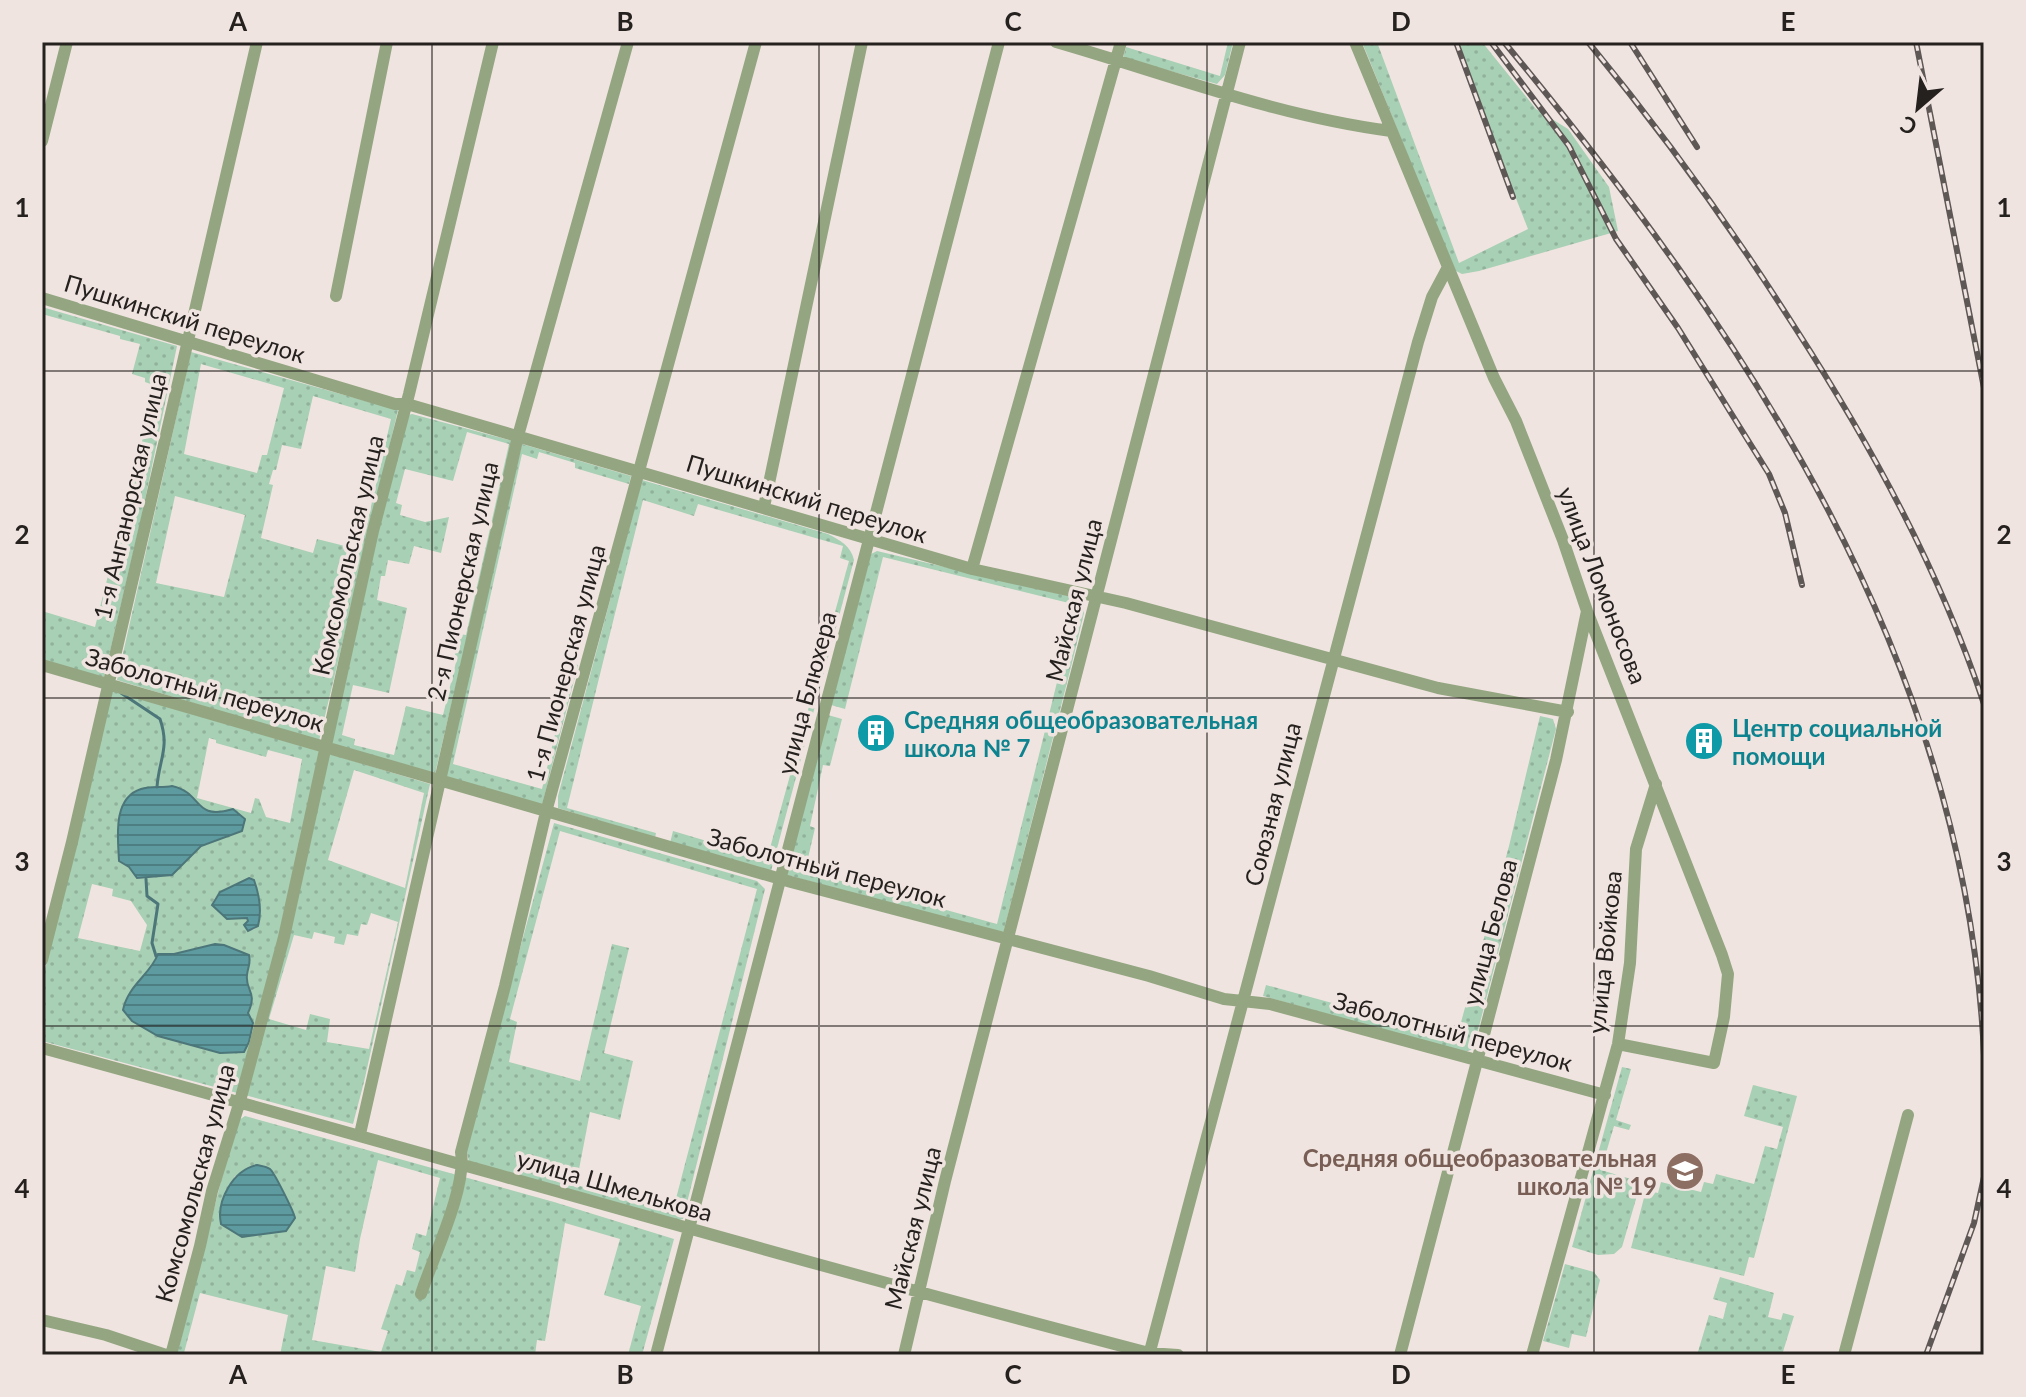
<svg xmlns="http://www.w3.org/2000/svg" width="2026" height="1397" viewBox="0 0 2026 1397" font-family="Lato,sans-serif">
  <defs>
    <pattern id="grass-dots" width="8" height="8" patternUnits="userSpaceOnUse" patternTransform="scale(2)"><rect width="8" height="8" fill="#a8d0b5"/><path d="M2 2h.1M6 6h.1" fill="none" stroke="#90b29b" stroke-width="1.8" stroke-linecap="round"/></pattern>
    <pattern id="water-rules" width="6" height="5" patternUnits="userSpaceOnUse" patternTransform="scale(2)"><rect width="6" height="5" fill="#5d9ba0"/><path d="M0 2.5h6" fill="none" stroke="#4d7e82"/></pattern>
  </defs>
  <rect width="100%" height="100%" fill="#f0e4e0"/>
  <!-- grass -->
  <path fill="url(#grass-dots)" fill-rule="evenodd" d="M 1228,42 L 1233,42 L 1225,75 L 1217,84 L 1123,58 L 1126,47 L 1220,76 Z
    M 1362,42 L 1377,42 L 1459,263 L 1528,229 L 1455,42 L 1482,42 L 1536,109 L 1568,129 L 1609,187 L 1618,231 L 1479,271 L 1462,274 L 1454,270 Z
    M 42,307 L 177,346 L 141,519 L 104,677 L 42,662 L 42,611 L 95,627 L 156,386 L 145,382 L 145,378 L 132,374 L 140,344 L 120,339 L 120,336 L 42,314 Z
    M 191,352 L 398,410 L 319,741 L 117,680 ZM 201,364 L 284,388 L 267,455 L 262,455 L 257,473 L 184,454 ZM 313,396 L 391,419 L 361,550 L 317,539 L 313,553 L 261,538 L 273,485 L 269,484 L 273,470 L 276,470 L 282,445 L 301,449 ZM 175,496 L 245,515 L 224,597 L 156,583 Z
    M 412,414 L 513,441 L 435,774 L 330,745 L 370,559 L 408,415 ZM 467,432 L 509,444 L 466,635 L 459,634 L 454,660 L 456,662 L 443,715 L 406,706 L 394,755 L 354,745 L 355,739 L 342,735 L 353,685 L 389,693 L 407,608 L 377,600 L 381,576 L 385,576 L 388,560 L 409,564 L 414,546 L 441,553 L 449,517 L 425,522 L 400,515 L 402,505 L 396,503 L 405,469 L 453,481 Z
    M 522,444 L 631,476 L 629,484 L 575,468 L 575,463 L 539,452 L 537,459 L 522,454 L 453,764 L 542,789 L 572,663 L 578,665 L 542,805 L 443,777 Z
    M 642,480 L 828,534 C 840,540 851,546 854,560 L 771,871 L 670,843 L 673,831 L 767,859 L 849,561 L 840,558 L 843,546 L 698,504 L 694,516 L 643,500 L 567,808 L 656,833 L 655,838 L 558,808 L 558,796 Z
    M 877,551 L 1077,598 L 1084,603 L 1084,613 L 1073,659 L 1003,934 L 787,875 L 828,715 L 842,719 L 830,766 L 823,765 L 810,826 L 815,828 L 805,871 L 997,924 L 1064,654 L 1071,655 L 1081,606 L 883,557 L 845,709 L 831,705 L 871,554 Z
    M 113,689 L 430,784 L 364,1082 L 353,1124 L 42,1041 L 42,982 ZM 209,738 L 216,740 L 216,743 L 266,757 L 268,750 L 302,759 L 290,823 L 266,817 L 259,799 L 255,798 L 251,813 L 197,798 ZM 354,770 L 424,793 L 405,888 L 328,860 ZM 173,786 C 204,794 192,821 233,809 L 245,819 L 242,831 L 201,846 L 172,875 L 137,878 L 129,867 L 119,861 C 117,835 114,810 135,792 ZM 249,878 L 254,880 C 259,894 264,916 255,929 L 248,931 L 244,925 L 248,921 L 247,918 L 227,919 L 212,905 C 216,889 235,885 249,878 ZM 92,884 L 113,889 L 112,896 L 131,901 L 147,925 L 140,951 L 78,938 ZM 371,913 L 398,922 L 369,1049 L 327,1042 L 330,1019 L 310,1014 L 306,1030 L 269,1019 L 294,935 L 312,939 L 314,932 L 335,937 L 334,943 L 344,945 L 347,934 L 358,936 L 361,924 L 367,925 ZM 215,944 L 224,945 L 249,955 C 251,964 248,966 247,975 C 244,991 258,991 247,1014 L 253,1023 L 244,1052 L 220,1053 L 158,1036 L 132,1021 L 124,1010 C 128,985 149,975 158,954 L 174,954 Z
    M 1540,716 L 1553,719 L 1556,729 L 1475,1042 L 1471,1050 L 1463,1052 L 1263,996 L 1266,985 L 1457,1037 L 1509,846 Z
    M 554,823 L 757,881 L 765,889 L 683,1219 L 679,1220 L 469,1162 L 466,1148 ZM 560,831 L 757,889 L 673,1210 L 576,1185 L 590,1112 L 620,1120 L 633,1061 L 604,1053 L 629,948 L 612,944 L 580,1081 L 509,1062 L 517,1022 L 510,1019 Z
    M 1622,1067 L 1631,1069 L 1616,1120 L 1631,1125 L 1629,1130 L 1614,1126 L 1601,1170 L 1641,1182 L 1622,1247 L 1614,1254 L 1598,1255 L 1572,1247 Z
    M 1753,1085 L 1797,1096 L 1754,1258 L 1749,1257 L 1744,1276 L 1631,1248 L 1646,1190 L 1658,1193 L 1661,1182 L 1701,1192 L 1704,1182 L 1713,1184 L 1716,1174 L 1754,1184 L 1765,1146 L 1777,1149 L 1783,1127 L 1744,1116 Z
    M 245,1116 L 554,1202 L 674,1239 L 642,1355 L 628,1355 L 641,1306 L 604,1295 L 620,1239 L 565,1223 L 545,1341 L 537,1340 L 535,1355 L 280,1355 L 288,1315 L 200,1293 L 184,1353 L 188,1355 L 177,1355 L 236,1122 ZM 378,1160 L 440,1178 L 426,1236 L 416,1233 L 412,1249 L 420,1252 L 415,1272 L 407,1270 L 402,1286 L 396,1284 L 381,1329 L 388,1331 L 381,1352 L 312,1340 L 326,1266 L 355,1272 L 360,1239 ZM 274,1173 L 282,1192 L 259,1235 C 238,1240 231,1226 220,1209 L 235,1176 Z
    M 1565,1264 L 1594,1272 L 1600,1280 L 1586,1337 L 1572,1334 L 1569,1348 L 1543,1341 Z
    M 1720,1277 L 1774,1293 L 1768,1317 L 1781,1320 L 1783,1313 L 1794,1316 L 1782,1355 L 1697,1355 L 1709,1315 L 1723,1319 L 1727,1303 L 1713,1299 Z"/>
  <!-- water -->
  <path fill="url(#water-rules)" stroke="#4c7679" stroke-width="2" d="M 172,786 C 204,793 192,821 233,809 L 245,819 L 242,831 L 201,846 L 172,875 L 137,878 L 129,867 L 119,861 C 118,839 112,798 141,789 C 151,786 162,788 172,786 Z
    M 249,878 L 254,880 C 259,894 262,911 258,926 L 248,931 L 244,925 L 248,921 L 247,918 L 227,919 L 212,905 L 220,892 Z
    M 215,944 L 224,945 L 249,955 C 251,964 248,966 247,975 C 245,991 258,991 248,1013 L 253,1023 L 249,1042 L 244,1052 L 220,1053 L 158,1036 L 132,1021 L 123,1010 C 128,985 150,975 158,954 L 174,954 Z
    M 257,1165 C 261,1166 266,1166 270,1169 C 274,1172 294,1212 295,1218 L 286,1231 L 242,1237 L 221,1224 C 216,1201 233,1170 257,1165 Z"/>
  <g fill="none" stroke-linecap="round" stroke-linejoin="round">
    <!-- stream -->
    <path stroke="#4c7679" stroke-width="3" d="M 121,693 L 160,719 C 170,748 159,759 157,787
      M 146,879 L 147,896 L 158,904 L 152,943 L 156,956"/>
    <!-- minor -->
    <path stroke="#94a681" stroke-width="12" d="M 1056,42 C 1167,74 1276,116 1391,131
      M 1355,42 L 1494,378 L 1516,421 L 1563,540 L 1587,611 L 1722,955 L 1728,974 L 1724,1017 L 1714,1063 L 1618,1044
      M 42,141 L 67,42
      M 336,296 L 387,42
      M 42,298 L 395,404 L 407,404 L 972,569 L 1126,603 L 1438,688 L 1568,712
      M 764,507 L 862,42
      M 972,569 L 1121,42
      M 42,665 L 791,882 L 1149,976 L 1224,999 L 1270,1004 L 1605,1095
      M 42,960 L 72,842 L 257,42
      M 42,1048 C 411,1148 778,1257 1149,1353 L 1178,1355
      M 360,1134 L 518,436 L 628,42
      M 421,1294 C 433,1257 467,1188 461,1152 L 505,986 L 546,812 L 756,42
      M 42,1320 L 106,1335 L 166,1355
      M 171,1355 L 200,1246 L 212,1191 L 240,1101 L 284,937 L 373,531 L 409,394 L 493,42
      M 656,1355 L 999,42
      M 904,1355 L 945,1181 L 1240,42
      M 1149,1355 L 1418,342 L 1432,297 L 1448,267
      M 1400,1355 L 1556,760 L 1587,611
      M 1532,1355 L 1618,1044 L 1630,963 L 1636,849 L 1656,784
      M 1844,1355 L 1908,1115"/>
    <defs>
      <path id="rail" d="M 1456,42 L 1513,197
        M 1491,42 L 1569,146 L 1616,239 L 1678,328 L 1769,474 L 1785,513 L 1802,585
        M 1504,42 C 1747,336 1966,660 1984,1055
        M 1588,42 C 1663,133 1731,227 1794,326 C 1871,445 1939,569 1984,704
        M 1630,42 L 1697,147
        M 1916,42 L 1984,388
        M 1926,1355 L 1974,1223 L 1984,1177"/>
    </defs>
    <!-- rail casing -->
    <use href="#rail" stroke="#5d5755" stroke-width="6"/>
    <!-- rail -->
    <use href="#rail" stroke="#f0e4e0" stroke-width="3" stroke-dasharray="9" stroke-linecap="butt"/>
  </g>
  <!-- grid -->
  <path fill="none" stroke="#25211f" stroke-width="2" stroke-opacity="0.55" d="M 432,42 L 432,1355M 819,42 L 819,1355M 1207,42 L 1207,1355M 1594,42 L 1594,1355M 42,371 L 1984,371M 42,698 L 1984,698M 42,1026 L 1984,1026"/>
  <!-- icons -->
  <defs>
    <symbol id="building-disc" viewBox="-11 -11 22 22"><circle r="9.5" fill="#0f9aa8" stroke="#f0e4e0"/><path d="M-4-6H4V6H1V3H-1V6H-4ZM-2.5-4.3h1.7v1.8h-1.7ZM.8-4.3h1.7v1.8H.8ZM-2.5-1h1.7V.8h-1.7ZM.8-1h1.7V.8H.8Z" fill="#fff"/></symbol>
    <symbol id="school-disc" viewBox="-11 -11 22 22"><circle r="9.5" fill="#8d6e63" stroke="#f0e4e0"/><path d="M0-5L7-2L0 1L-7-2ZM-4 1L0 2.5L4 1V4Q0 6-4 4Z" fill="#fff"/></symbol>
  </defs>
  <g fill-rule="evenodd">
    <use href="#building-disc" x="854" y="711" width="44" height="44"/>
    <use href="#building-disc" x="1682" y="719" width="44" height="44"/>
    <use href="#school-disc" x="1663" y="1149" width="44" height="44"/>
  </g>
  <g text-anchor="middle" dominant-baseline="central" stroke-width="7" stroke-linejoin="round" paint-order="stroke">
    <!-- street labels -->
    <g font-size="24" fill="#25211f" stroke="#f0e4e0">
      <text transform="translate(185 318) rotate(17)">Пушкинский переулок</text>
      <text transform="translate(129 496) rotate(-77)">1-я Анганорская улица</text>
      <text transform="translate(807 498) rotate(17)">Пушкинский переулок</text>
      <text transform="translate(347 555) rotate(-77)">Комсомольская улица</text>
      <text transform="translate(462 581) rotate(-77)">2-я Пионерская улица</text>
      <text transform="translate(1603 585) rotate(69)">улица Ломоносова</text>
      <text transform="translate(1073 600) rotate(-76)">Майская улица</text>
      <text transform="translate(565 663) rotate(-75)">1-я Пионерская улица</text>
      <text transform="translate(205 689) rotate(16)">Заболотный переулок</text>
      <text transform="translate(806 693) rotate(-75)">улица Блюхера</text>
      <text transform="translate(1272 804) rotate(-76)">Союзная улица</text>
      <text transform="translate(827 867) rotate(15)">Заболотный переулок</text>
      <text transform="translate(1489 932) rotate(-75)">улица Белова</text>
      <text transform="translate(1604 952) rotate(-84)">улица Войкова</text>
      <text transform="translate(1453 1031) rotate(15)">Заболотный переулок</text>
      <text transform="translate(194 1183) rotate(-75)">Комсомольская улица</text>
      <text transform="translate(615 1185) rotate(16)">улица Шмелькова</text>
      <text transform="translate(912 1228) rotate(-76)">Майская улица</text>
    </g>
    <!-- culture labels -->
    <g font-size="24" font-weight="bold" fill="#0d838f" stroke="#f0e4e0" text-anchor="start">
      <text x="904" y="719">Средняя общеобразовательная<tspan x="904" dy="28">школа № 7</tspan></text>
      <text x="1732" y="727">Центр социальной<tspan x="1732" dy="28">помощи</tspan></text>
    </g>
    <!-- education labels -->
    <g font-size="24" font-weight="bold" fill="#785e54" stroke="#f0e4e0" text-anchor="end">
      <text x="1657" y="1157">Средняя общеобразовательная<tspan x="1657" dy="28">школа № 19</tspan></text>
    </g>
  </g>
  <!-- border -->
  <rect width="2026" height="1397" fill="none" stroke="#f0e4e0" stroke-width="88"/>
  <!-- north arrow -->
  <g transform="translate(1918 108) rotate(208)" stroke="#f0e4e0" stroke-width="6" paint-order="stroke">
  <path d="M0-6L14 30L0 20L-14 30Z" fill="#25211f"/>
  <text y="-12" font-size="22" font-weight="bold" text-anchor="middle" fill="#25211f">С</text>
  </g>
  <rect x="44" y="44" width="1938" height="1309" fill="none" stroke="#25211f" stroke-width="3"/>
  <g font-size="26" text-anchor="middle" font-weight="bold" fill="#25211f">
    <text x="238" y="31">A</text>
    <text x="625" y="31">B</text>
    <text x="1013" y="31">C</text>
    <text x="1401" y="31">D</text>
    <text x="1788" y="31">E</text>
    <text x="22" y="217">1</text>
    <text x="2004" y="217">1</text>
    <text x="22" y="544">2</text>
    <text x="2004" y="544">2</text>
    <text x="22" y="871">3</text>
    <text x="2004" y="871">3</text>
    <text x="22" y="1198">4</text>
    <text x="2004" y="1198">4</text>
    <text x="238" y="1384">A</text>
    <text x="625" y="1384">B</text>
    <text x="1013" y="1384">C</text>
    <text x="1401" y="1384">D</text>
    <text x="1788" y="1384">E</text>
  </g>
</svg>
